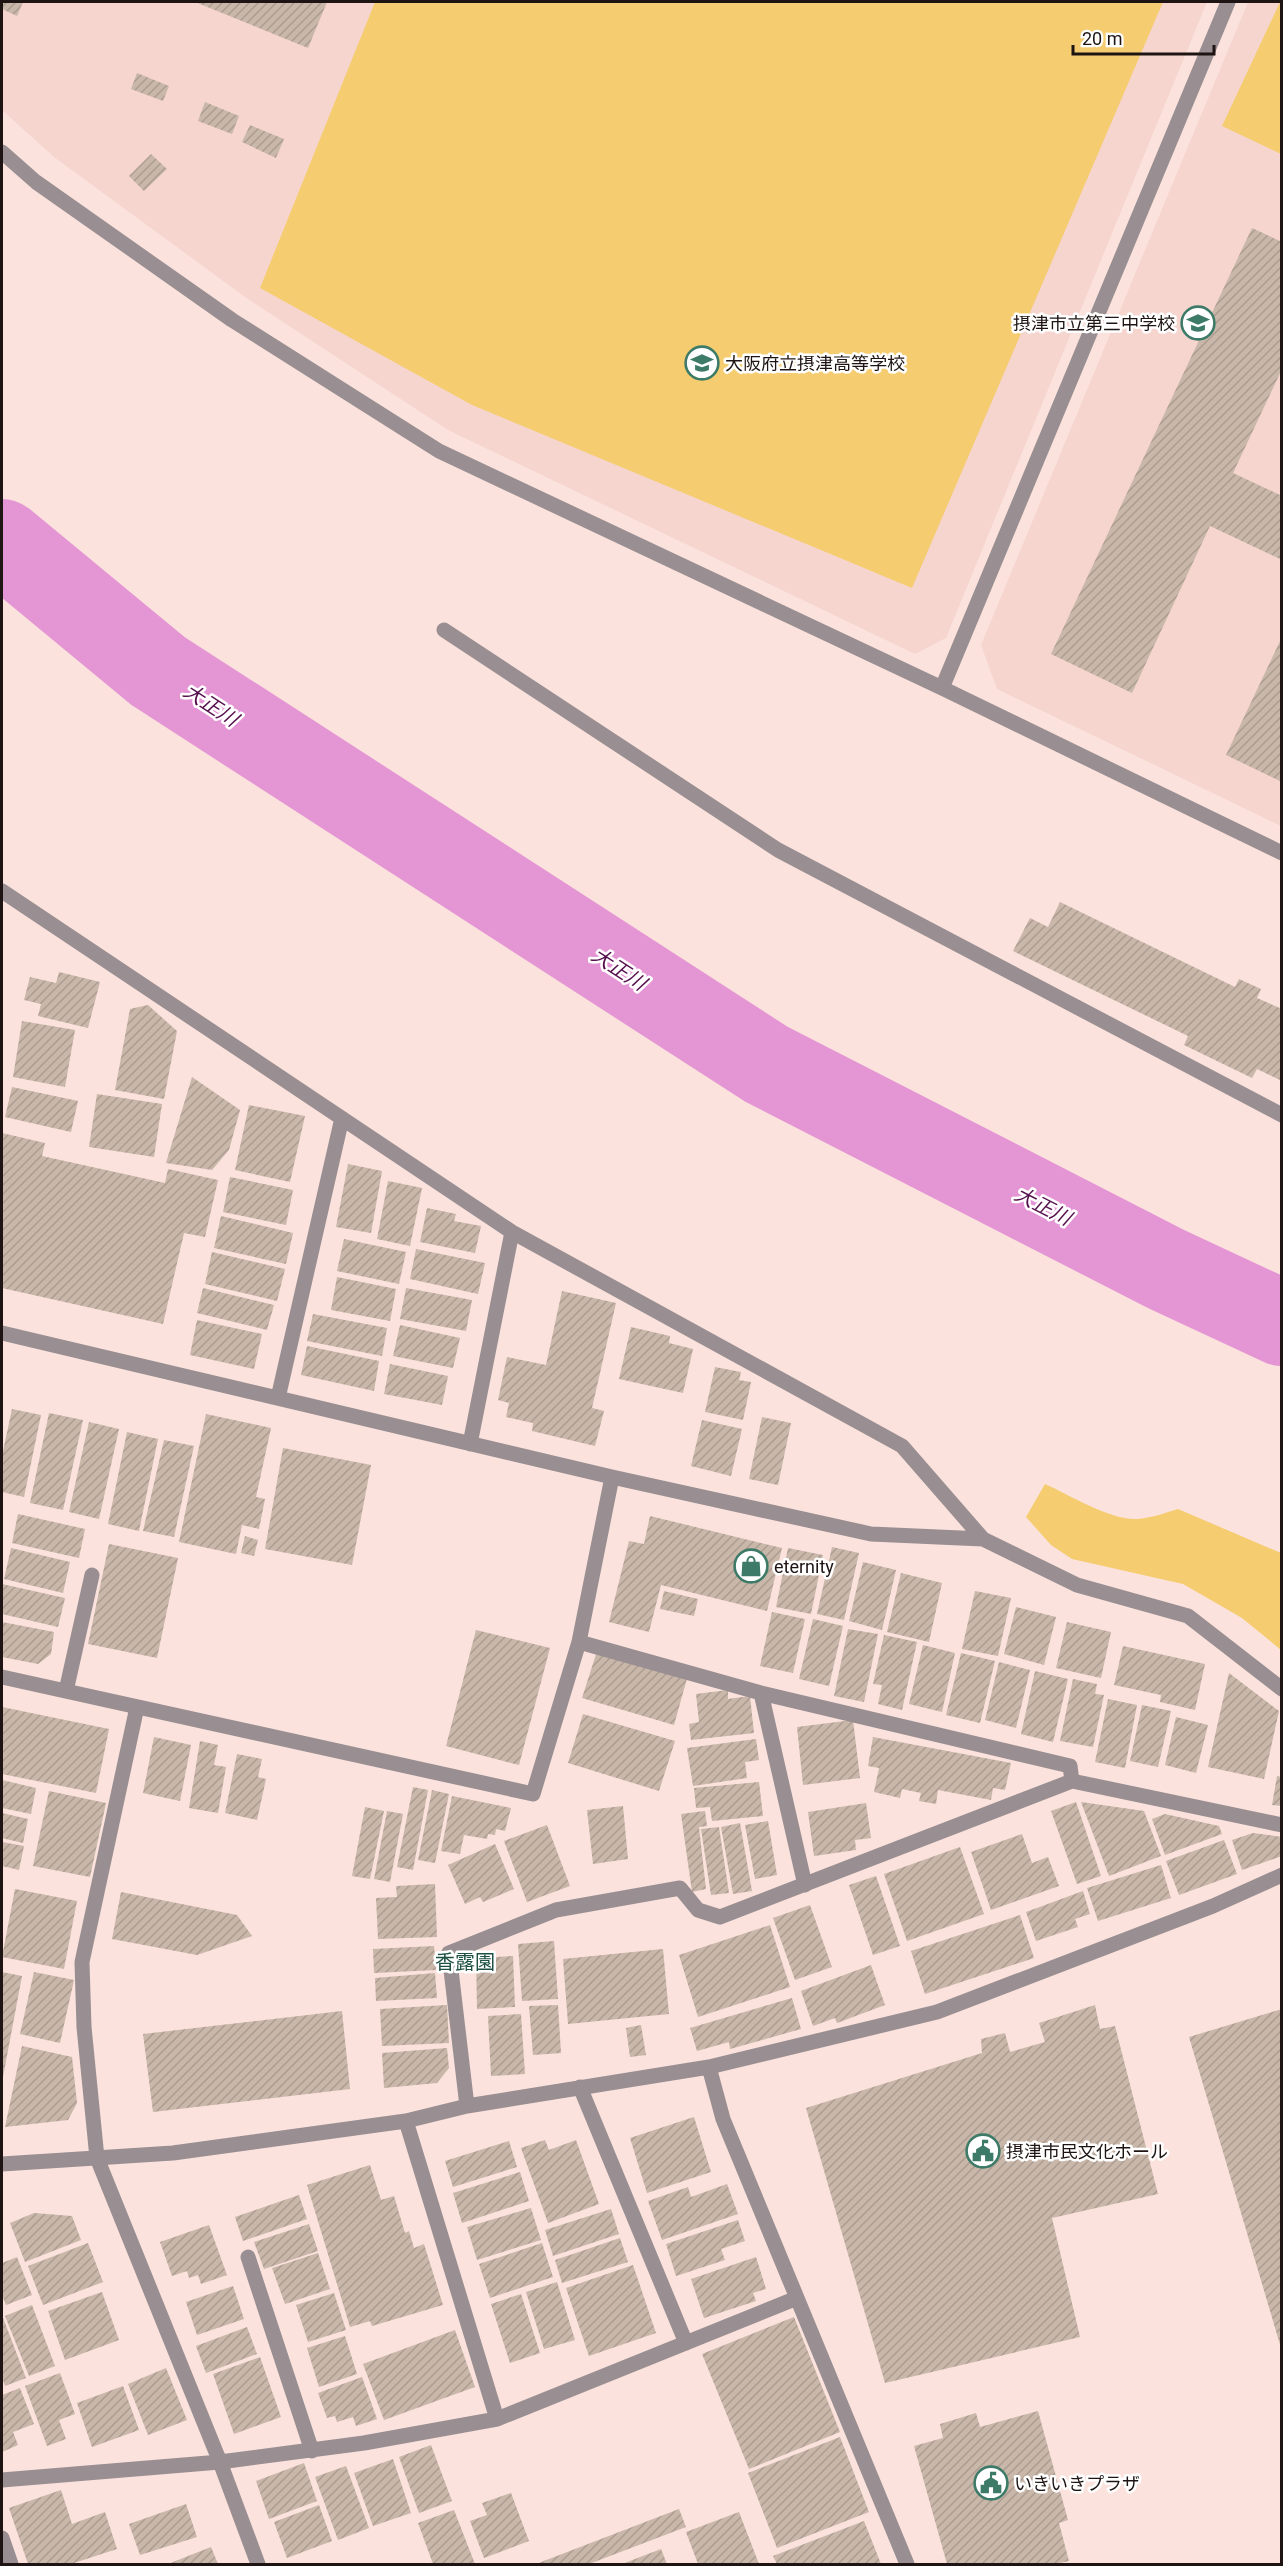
<svg xmlns="http://www.w3.org/2000/svg" width="1283" height="2566" viewBox="0 0 1283 2566" font-family="Roboto,'Noto Sans JP',sans-serif">
  <defs>
    <pattern id="building-hatch" width="6" height="6" patternUnits="userSpaceOnUse" patternTransform="scale(1.5)"><rect width="6" height="6" fill="#c9b7a9"/><path d="M-1 1l2-2M0 6l6-6M5 7l2-2" fill="none" stroke="#ac9c91"/></pattern>
  </defs>
  <rect width="100%" height="100%" fill="#fbe2dd"/>
  <!-- built -->
  <path fill="#f6d5cf" d="M 2,2 L 1207,2 L 946,638 L 915,654 L 448,430 L 245,297 L 54,157 L 2,110 Z
    M 1248,2 L 1281,2 L 1281,826 L 997,689 L 981,645 Z"/>
  <!-- green -->
  <path fill="#f5cd70" d="M 375,2 L 1163,2 L 912,588 L 472,405 L 260,288 Z
    M 1280,2 L 1282,2 L 1281,154 L 1222,126 Z
    M 1045,1484 C 1070,1495 1109,1520 1137,1519 C 1151,1518 1165,1513 1178,1509 L 1281,1553 L 1281,1650 L 1242,1618 L 1183,1584 L 1072,1559 L 1051,1545 L 1026,1517 Z"/>
  <g fill="none" stroke-linecap="round" stroke-linejoin="round">
    <!-- river -->
    <path stroke="#e495d4" stroke-width="86" d="M 2,542 L 158,671 L 766,1064 L 1166,1269 L 1282,1323"/>
  </g>
  <!-- building -->
  <path fill="url(#building-hatch)" d="M 2,2 L 23,2 L 17,16 L 2,9 Z
    M 195,2 L 327,2 L 308,48 Z
    M 137,73 L 169,86 L 163,101 L 131,89 Z
    M 205,102 L 239,116 L 232,134 L 198,121 Z
    M 250,125 L 284,139 L 276,158 L 242,142 Z
    M 151,154 L 167,169 L 144,191 L 129,176 Z
    M 1252,228 L 1282,242 L 1282,369 L 1233,473 L 1282,496 L 1282,560 L 1210,526 L 1132,693 L 1051,654 Z
    M 1282,637 L 1282,782 L 1226,755 Z
    M 1060,902 L 1235,987 L 1239,979 L 1261,989 L 1257,998 L 1282,1009 L 1282,1081 L 1257,1069 L 1252,1078 L 1184,1045 L 1188,1036 L 1013,951 L 1030,918 L 1048,927 Z
    M 59,972 L 100,982 L 88,1028 L 38,1016 L 41,1004 L 24,1000 L 30,977 L 56,983 Z
    M 148,1005 L 177,1031 L 164,1099 L 115,1090 L 130,1009 Z
    M 22,1021 L 75,1030 L 65,1087 L 13,1077 Z
    M 192,1077 L 240,1110 L 229,1150 L 212,1170 L 166,1163 Z
    M 12,1087 L 78,1101 L 71,1132 L 5,1117 Z
    M 97,1094 L 162,1104 L 154,1157 L 89,1147 Z
    M 249,1105 L 305,1116 L 290,1182 L 235,1170 Z
    M 2,1133 L 45,1143 L 42,1156 L 165,1183 L 168,1169 L 218,1180 L 205,1237 L 184,1233 L 163,1324 L 2,1288 Z
    M 348,1164 L 382,1171 L 371,1233 L 336,1227 Z
    M 230,1177 L 293,1190 L 286,1225 L 223,1212 Z
    M 388,1181 L 422,1188 L 410,1246 L 377,1239 Z
    M 427,1208 L 456,1214 L 454,1221 L 481,1226 L 475,1253 L 420,1242 Z
    M 221,1216 L 293,1233 L 286,1264 L 214,1248 Z
    M 344,1239 L 406,1252 L 399,1284 L 337,1271 Z
    M 416,1249 L 485,1263 L 478,1294 L 410,1279 Z
    M 212,1252 L 285,1269 L 277,1301 L 205,1284 Z
    M 337,1277 L 396,1289 L 390,1321 L 331,1310 Z
    M 203,1288 L 274,1305 L 267,1330 L 197,1313 Z
    M 406,1288 L 472,1300 L 466,1331 L 400,1319 Z
    M 562,1291 L 616,1303 L 592,1408 L 604,1411 L 595,1446 L 532,1431 L 533,1423 L 506,1417 L 509,1403 L 498,1400 L 507,1357 L 546,1365 Z
    M 313,1314 L 387,1328 L 382,1356 L 307,1341 Z
    M 197,1320 L 262,1334 L 254,1369 L 190,1355 Z
    M 400,1325 L 460,1338 L 453,1368 L 393,1356 Z
    M 631,1327 L 670,1336 L 669,1343 L 693,1349 L 683,1393 L 619,1379 Z
    M 307,1346 L 379,1361 L 374,1391 L 301,1375 Z
    M 390,1364 L 448,1376 L 442,1405 L 384,1394 Z
    M 715,1367 L 741,1372 L 739,1380 L 751,1382 L 743,1420 L 705,1412 Z
    M 12,1409 L 41,1415 L 24,1497 L 2,1492 L 2,1456 Z
    M 49,1413 L 83,1420 L 63,1510 L 30,1503 Z
    M 206,1414 L 271,1428 L 256,1497 L 265,1499 L 259,1529 L 242,1525 L 236,1554 L 179,1542 Z
    M 762,1417 L 791,1423 L 778,1485 L 749,1479 Z
    M 702,1420 L 742,1429 L 731,1476 L 691,1466 Z
    M 89,1422 L 119,1429 L 99,1519 L 69,1512 Z
    M 127,1432 L 158,1439 L 139,1531 L 108,1524 Z
    M 164,1440 L 194,1446 L 174,1537 L 143,1531 Z
    M 283,1448 L 371,1465 L 352,1565 L 265,1549 Z
    M 18,1514 L 85,1529 L 79,1558 L 12,1543 Z
    M 650,1516 L 782,1548 L 767,1611 L 661,1585 L 649,1632 L 609,1622 L 629,1541 L 644,1544 Z
    M 245,1536 L 258,1540 L 254,1556 L 241,1553 Z
    M 109,1544 L 178,1558 L 157,1658 L 88,1644 Z
    M 832,1547 L 859,1553 L 844,1620 L 817,1614 Z
    M 11,1548 L 70,1562 L 63,1593 L 4,1579 Z
    M 788,1548 L 823,1555 L 811,1614 L 776,1607 Z
    M 863,1562 L 896,1570 L 882,1630 L 849,1621 Z
    M 901,1573 L 942,1583 L 929,1642 L 887,1632 Z
    M 2,1584 L 65,1598 L 58,1627 L 2,1614 Z
    M 664,1591 L 698,1599 L 694,1616 L 660,1609 Z
    M 975,1591 L 1011,1598 L 998,1656 L 962,1649 Z
    M 1016,1607 L 1056,1617 L 1044,1665 L 1004,1654 Z
    M 772,1612 L 805,1619 L 793,1673 L 760,1666 Z
    M 813,1619 L 843,1626 L 829,1686 L 799,1679 Z
    M 2,1622 L 54,1632 L 51,1654 L 38,1664 L 2,1657 Z
    M 1067,1622 L 1111,1632 L 1101,1678 L 1056,1668 Z
    M 848,1629 L 878,1634 L 864,1702 L 834,1696 Z
    M 476,1630 L 550,1648 L 519,1765 L 446,1746 Z
    M 884,1635 L 917,1642 L 902,1710 L 878,1704 L 882,1685 L 873,1684 Z
    M 923,1645 L 955,1653 L 942,1712 L 909,1704 Z
    M 1123,1646 L 1205,1664 L 1195,1710 L 1160,1702 L 1161,1695 L 1114,1685 Z
    M 598,1648 L 688,1675 L 674,1725 L 582,1698 Z
    M 961,1653 L 995,1661 L 980,1723 L 946,1715 Z
    M 999,1662 L 1030,1670 L 1016,1728 L 985,1720 Z
    M 1035,1671 L 1068,1679 L 1053,1742 L 1021,1734 Z
    M 1229,1673 L 1279,1711 L 1264,1779 L 1208,1767 Z
    M 1073,1679 L 1097,1684 L 1095,1694 L 1104,1695 L 1093,1747 L 1060,1741 Z
    M 728,1690 L 728,1699 L 750,1696 L 754,1733 L 691,1740 L 689,1724 L 699,1722 L 696,1694 Z
    M 1108,1699 L 1137,1705 L 1125,1768 L 1095,1762 Z
    M 1142,1705 L 1171,1711 L 1158,1767 L 1130,1761 Z
    M 2,1707 L 109,1729 L 96,1793 L 2,1774 Z
    M 583,1714 L 675,1741 L 659,1791 L 568,1763 Z
    M 1176,1717 L 1208,1725 L 1196,1773 L 1165,1765 Z
    M 853,1720 L 860,1778 L 803,1785 L 797,1727 Z
    M 154,1737 L 191,1745 L 180,1801 L 143,1793 Z
    M 873,1737 L 1011,1763 L 1005,1790 L 993,1788 L 991,1800 L 938,1790 L 936,1804 L 919,1801 L 921,1793 L 902,1789 L 900,1798 L 874,1792 L 879,1768 L 868,1766 Z
    M 756,1739 L 759,1760 L 745,1762 L 747,1778 L 693,1786 L 687,1748 Z
    M 200,1741 L 218,1745 L 214,1765 L 226,1767 L 218,1813 L 189,1808 Z
    M 237,1754 L 262,1759 L 258,1777 L 266,1779 L 257,1820 L 225,1813 Z
    M 1277,1776 L 1282,1777 L 1282,1806 L 1272,1805 Z
    M 2,1780 L 36,1788 L 31,1814 L 2,1808 Z
    M 759,1782 L 763,1816 L 712,1821 L 710,1807 L 696,1808 L 694,1788 Z
    M 413,1787 L 428,1790 L 413,1870 L 397,1867 Z
    M 432,1790 L 449,1794 L 435,1863 L 418,1860 Z
    M 49,1791 L 106,1803 L 90,1877 L 33,1866 Z
    M 452,1796 L 511,1808 L 505,1831 L 496,1829 L 495,1835 L 488,1834 L 487,1839 L 464,1835 L 460,1854 L 441,1851 Z
    M 1076,1802 L 1101,1876 L 1077,1884 L 1051,1811 Z
    M 1081,1802 L 1144,1811 L 1161,1856 L 1109,1876 Z
    M 866,1803 L 871,1838 L 855,1840 L 856,1850 L 814,1856 L 808,1812 Z
    M 623,1806 L 628,1859 L 593,1864 L 587,1810 Z
    M 365,1807 L 384,1811 L 370,1879 L 352,1876 Z
    M 387,1811 L 403,1814 L 390,1882 L 374,1879 Z
    M 705,1811 L 707,1826 L 699,1827 L 706,1889 L 692,1892 L 681,1814 Z
    M 2,1813 L 28,1819 L 23,1843 L 2,1838 Z
    M 1165,1814 L 1219,1826 L 1222,1834 L 1165,1855 L 1152,1819 Z
    M 768,1821 L 777,1875 L 755,1879 L 745,1825 Z
    M 740,1823 L 752,1891 L 733,1894 L 721,1827 Z
    M 547,1825 L 570,1886 L 527,1902 L 504,1841 Z
    M 719,1827 L 729,1893 L 711,1895 L 701,1829 Z
    M 1253,1833 L 1282,1837 L 1282,1856 L 1242,1870 L 1232,1840 Z
    M 1022,1834 L 1032,1863 L 1048,1857 L 1059,1886 L 991,1910 L 971,1852 Z
    M 1224,1840 L 1237,1874 L 1179,1895 L 1166,1861 Z
    M 2,1842 L 24,1846 L 19,1870 L 2,1866 Z
    M 495,1844 L 514,1889 L 483,1902 L 480,1897 L 465,1904 L 448,1865 Z
    M 960,1847 L 984,1914 L 907,1941 L 884,1874 Z
    M 1161,1865 L 1171,1898 L 1098,1921 L 1087,1888 Z
    M 876,1876 L 900,1946 L 873,1955 L 849,1885 Z
    M 435,1884 L 437,1937 L 378,1939 L 376,1898 L 397,1897 L 396,1886 Z
    M 15,1889 L 77,1901 L 64,1969 L 2,1957 Z
    M 1083,1891 L 1090,1914 L 1075,1919 L 1078,1927 L 1036,1941 L 1026,1912 Z
    M 121,1892 L 237,1915 L 252,1936 L 197,1955 L 112,1939 Z
    M 810,1905 L 832,1967 L 795,1980 L 773,1918 Z
    M 1020,1915 L 1034,1958 L 925,1994 L 911,1951 Z
    M 770,1925 L 790,1987 L 698,2017 L 679,1955 Z
    M 554,1941 L 558,1999 L 522,2001 L 518,1944 Z
    M 434,1946 L 436,1970 L 374,1973 L 373,1949 Z
    M 663,1949 L 669,2014 L 568,2024 L 563,1959 Z
    M 513,1956 L 515,2007 L 477,2009 L 476,1958 Z
    M 871,1965 L 885,2005 L 837,2023 L 835,2018 L 813,2026 L 801,1991 Z
    M 2,1972 L 22,1976 L 3,2077 L 2,2077 Z
    M 34,1972 L 74,1980 L 60,2043 L 20,2034 Z
    M 435,1973 L 437,1998 L 376,2001 L 375,1978 Z
    M 792,1998 L 801,2029 L 730,2049 L 729,2042 L 697,2051 L 690,2028 Z
    M 447,2005 L 449,2043 L 382,2046 L 380,2009 Z
    M 558,2005 L 561,2053 L 533,2055 L 529,2006 Z
    M 1095,2005 L 1100,2029 L 1115,2026 L 1158,2194 L 1052,2218 L 1080,2337 L 885,2383 L 806,2108 L 982,2053 L 981,2039 L 1005,2033 L 1010,2052 L 1045,2042 L 1039,2023 Z
    M 1282,2009 L 1282,2347 L 1281,2348 L 1189,2037 Z
    M 342,2011 L 350,2089 L 153,2112 L 143,2034 Z
    M 521,2014 L 525,2074 L 491,2076 L 488,2016 Z
    M 641,2025 L 646,2055 L 630,2057 L 626,2028 Z
    M 22,2046 L 72,2057 L 77,2103 L 68,2120 L 5,2127 Z
    M 447,2048 L 449,2068 L 437,2083 L 384,2088 L 382,2053 Z
    M 694,2117 L 711,2172 L 647,2193 L 630,2138 Z
    M 545,2140 L 549,2150 L 576,2140 L 599,2204 L 548,2223 L 521,2148 Z
    M 509,2141 L 517,2167 L 453,2187 L 445,2161 Z
    M 370,2165 L 381,2200 L 394,2196 L 405,2233 L 409,2231 L 414,2248 L 424,2244 L 443,2305 L 372,2326 L 370,2321 L 350,2327 L 307,2185 Z
    M 520,2172 L 529,2201 L 462,2223 L 453,2193 Z
    M 727,2184 L 738,2214 L 662,2240 L 648,2201 L 688,2187 L 691,2197 Z
    M 299,2195 L 307,2219 L 243,2241 L 235,2217 Z
    M 531,2208 L 541,2240 L 477,2260 L 467,2227 Z
    M 611,2209 L 619,2234 L 553,2256 L 545,2230 Z
    M 34,2213 L 72,2216 L 81,2240 L 25,2262 L 10,2223 Z
    M 738,2220 L 745,2241 L 721,2249 L 725,2260 L 676,2276 L 666,2244 Z
    M 309,2224 L 318,2251 L 264,2269 L 254,2242 Z
    M 209,2225 L 227,2275 L 201,2284 L 198,2275 L 189,2278 L 187,2271 L 172,2276 L 160,2242 Z
    M 620,2238 L 628,2262 L 562,2283 L 555,2260 Z
    M 88,2243 L 103,2282 L 43,2305 L 28,2266 Z
    M 542,2243 L 553,2277 L 490,2298 L 479,2264 Z
    M 318,2253 L 330,2289 L 285,2304 L 272,2268 Z
    M 17,2257 L 32,2295 L 6,2305 L 2,2295 L 2,2263 Z
    M 756,2257 L 766,2289 L 753,2293 L 756,2301 L 704,2318 L 691,2279 Z
    M 633,2265 L 656,2333 L 589,2356 L 566,2288 Z
    M 557,2282 L 575,2340 L 544,2349 L 526,2292 Z
    M 233,2286 L 244,2319 L 197,2335 L 186,2302 Z
    M 102,2292 L 119,2340 L 65,2360 L 48,2311 Z
    M 334,2293 L 346,2330 L 308,2342 L 296,2305 Z
    M 521,2294 L 540,2353 L 510,2363 L 491,2304 Z
    M 32,2305 L 55,2366 L 29,2376 L 5,2316 Z
    M 2,2315 L 26,2378 L 5,2386 L 2,2377 Z
    M 794,2317 L 840,2432 L 749,2469 L 702,2354 Z
    M 247,2327 L 257,2354 L 206,2373 L 196,2346 Z
    M 455,2330 L 475,2387 L 384,2420 L 363,2364 Z
    M 345,2336 L 357,2374 L 319,2387 L 307,2348 Z
    M 260,2357 L 281,2417 L 234,2434 L 213,2374 Z
    M 166,2368 L 187,2420 L 148,2435 L 128,2384 Z
    M 60,2373 L 75,2414 L 59,2420 L 66,2439 L 47,2446 L 25,2386 Z
    M 362,2377 L 377,2419 L 356,2426 L 353,2417 L 337,2422 L 335,2416 L 327,2418 L 318,2393 Z
    M 123,2386 L 139,2430 L 92,2447 L 77,2403 Z
    M 20,2388 L 34,2424 L 13,2432 L 18,2445 L 2,2452 L 2,2395 Z
    M 1038,2411 L 1068,2520 L 1059,2523 L 1069,2561 L 1055,2564 L 947,2564 L 914,2446 L 943,2438 L 940,2424 L 976,2413 L 980,2427 Z
    M 840,2437 L 869,2512 L 777,2548 L 748,2473 Z
    M 431,2445 L 452,2501 L 419,2513 L 399,2457 Z
    M 393,2459 L 411,2513 L 373,2526 L 354,2473 Z
    M 304,2463 L 317,2501 L 269,2519 L 256,2481 Z
    M 346,2466 L 369,2528 L 338,2540 L 315,2477 Z
    M 61,2490 L 72,2524 L 105,2512 L 117,2549 L 71,2564 L 28,2564 L 9,2508 Z
    M 511,2493 L 529,2541 L 484,2558 L 470,2521 L 487,2515 L 482,2503 Z
    M 186,2504 L 197,2537 L 140,2555 L 129,2524 Z
    M 319,2505 L 332,2541 L 287,2558 L 274,2522 Z
    M 679,2509 L 686,2527 L 589,2564 L 536,2564 Z
    M 454,2510 L 475,2564 L 433,2564 L 418,2523 Z
    M 739,2512 L 759,2564 L 698,2564 L 686,2532 Z
    M 864,2521 L 881,2564 L 777,2564 L 773,2556 Z
    M 211,2547 L 218,2564 L 168,2564 Z
    M 661,2549 L 667,2564 L 622,2564 Z"/>
  <g fill="none" stroke-linecap="round" stroke-linejoin="round">
    <!-- minor -->
    <path stroke="#998e91" stroke-width="15" d="M 2,152 L 36,182 L 232,320 L 439,451 L 942,688 L 1282,853
      M 444,630 L 778,850 L 1282,1115
      M 942,688 L 1228,2
      M 2,891 L 512,1232 L 902,1446 L 983,1539
      M 2,1333 L 612,1477 L 871,1534 L 983,1539 L 1077,1585 L 1188,1616 L 1282,1689
      M 278,1398 L 342,1118
      M 470,1444 L 512,1232
      M 579,1642 L 761,1693 L 1070,1766 L 1072,1781
      M 2,1677 L 533,1794 L 579,1642 L 612,1477
      M 66,1691 L 92,1575
      M 761,1693 L 805,1885
      M 137,1707 L 82,1962 L 84,2027 L 97,2158 L 220,2462 L 258,2564
      M 709,2067 L 723,2119 L 907,2564
      M 580,2087 L 686,2343
      M 467,2106 L 449,1953 L 556,1910 L 680,1888 L 698,1910 L 720,1917 L 1072,1781 L 1282,1825
      M 2,2164 L 173,2153 L 406,2121 L 467,2106 L 709,2067 L 937,2012 L 1213,1906 L 1282,1875
      M 248,2257 L 312,2451
      M 497,2419 L 797,2298
      M 2,2480 L 220,2462 L 364,2443 L 497,2419 L 406,2121
      M 2,2538 L 11,2564"/>
  </g>
  <!-- icons -->
  <defs>
    <symbol id="school-ring" viewBox="-11 -11 22 22"><circle r="9.5" fill="#fff" stroke="#3d7b68" stroke-width="1.5"/><path d="M0-5L7-2L0 1L-7-2ZM-4 1L0 2.5L4 1V4Q0 6-4 4Z" fill="#3d7b68"/></symbol>
    <symbol id="shop-ring" viewBox="-11 -11 22 22"><circle r="9.5" fill="#fff" stroke="#3d7b68" stroke-width="1.5"/><path d="M-5-2.5h2.3a2.7 3.5 0 0 1 5.4 0H5L5.5 6h-11ZM-1.5-2.5h3a1.5 2.3 0 0 0-3 0Z" fill="#3d7b68"/></symbol>
    <symbol id="civic-ring" viewBox="-11 -11 22 22"><circle r="9.5" fill="#fff" stroke="#3d7b68" stroke-width="1.5"/><path d="M-.6-6.5H3V-4.5H.6V-3L4-1V1h2V6H-6V1h2V-1L-.6-3ZM-1.2 2.5V6h2.4V2.5Z" fill="#3d7b68"/></symbol>
  </defs>
  <g fill-rule="evenodd">
    <use href="#school-ring" x="1179" y="304" width="38" height="38"/>
    <use href="#school-ring" x="683" y="344" width="38" height="38"/>
    <use href="#shop-ring" x="732" y="1547" width="38" height="38"/>
    <use href="#civic-ring" x="964" y="2132" width="38" height="38"/>
    <use href="#civic-ring" x="972" y="2464" width="38" height="38"/>
  </g>
  <g text-anchor="middle" dominant-baseline="central" stroke-width="5" stroke-linejoin="round" paint-order="stroke">
    <!-- poi labels -->
    <g font-size="18" fill="#1d1413" stroke="#fff" text-anchor="start">
      <text x="1175" y="323" text-anchor="end">摂津市立第三中学校</text>
      <text x="725" y="363">大阪府立摂津高等学校</text>
      <text x="774" y="1566">eternity</text>
      <text x="1006" y="2151">摂津市民文化ホール</text>
      <text x="1014" y="2483">いきいきプラザ</text>
    </g>
    <!-- water labels -->
    <g font-size="20" font-style="italic" fill="#550f4c" stroke="#fff">
      <text transform="translate(211 705) rotate(33)">大正川</text>
      <text transform="translate(619 969) rotate(33)">大正川</text>
      <text transform="translate(1043 1206) rotate(27)">大正川</text>
    </g>
    <!-- neighbourhood labels -->
    <g font-size="20" fill="#1e5142" stroke="#fff">
      <text x="465" y="1962">香露園</text>
    </g>
  </g>
  <!-- border -->
  <rect width="1283" height="2566" fill="none" stroke="#1d1413" stroke-width="6"/>
  <!-- scale -->
  <path d="M1073 45v9h141v-9" fill="none" stroke="#1d1413" stroke-width="3"/>
  <text x="1082" y="45" font-size="18" fill="#1d1413" stroke="#ffffff" stroke-width="4.5" paint-order="stroke">20 m</text>
</svg>
